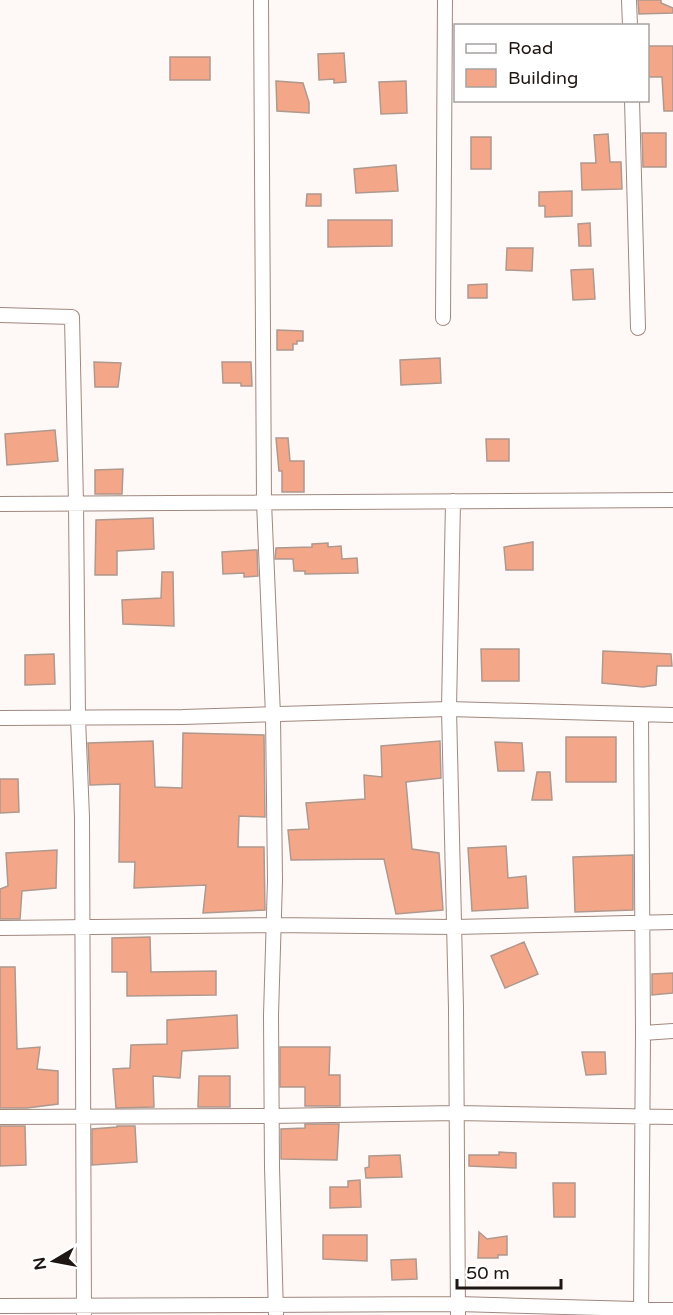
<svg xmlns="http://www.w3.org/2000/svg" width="673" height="1315" viewBox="0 0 673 1315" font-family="'Varela Round',sans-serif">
  <rect width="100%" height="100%" fill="#fef9f6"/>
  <!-- building -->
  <path fill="#f4a788" stroke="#af988e" stroke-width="1.5" d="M 638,0 L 661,0 L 661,3 L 673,8 L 673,13 L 639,14 Z
    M 648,46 L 673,46 L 673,111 L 664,111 L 662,77 L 648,77 Z
    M 344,53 L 346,82 L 334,83 L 334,79 L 319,80 L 318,54 Z
    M 170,57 L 210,57 L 210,80 L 170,80 Z
    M 276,81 L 303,83 L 309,102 L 309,113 L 277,111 Z
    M 406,81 L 407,113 L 381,114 L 379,82 Z
    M 642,133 L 666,133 L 666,167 L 643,167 Z
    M 608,134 L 610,162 L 621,162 L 622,189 L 582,190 L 581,163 L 596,163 L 594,135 Z
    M 471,137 L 491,137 L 491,169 L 471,169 Z
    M 396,165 L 398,191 L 356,193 L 354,169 Z
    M 572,191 L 572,216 L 545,217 L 545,206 L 539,206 L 539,192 Z
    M 307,194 L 321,194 L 321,206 L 306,206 Z
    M 328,220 L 392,220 L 392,246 L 328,247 Z
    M 590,223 L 591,246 L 579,246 L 578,224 Z
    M 507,248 L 533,248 L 532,271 L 506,270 Z
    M 593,269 L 595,299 L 573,300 L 571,270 Z
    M 487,284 L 487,298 L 468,298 L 468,285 Z
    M 277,330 L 303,331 L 303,341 L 297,341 L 297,344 L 293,344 L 293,350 L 277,350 Z
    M 440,358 L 441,383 L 401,385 L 400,360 Z
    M 94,362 L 121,363 L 118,387 L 95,387 Z
    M 222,362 L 251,362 L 252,386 L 241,386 L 241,383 L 223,383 Z
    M 55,430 L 58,461 L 7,465 L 5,434 Z
    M 276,438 L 288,438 L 290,461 L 304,461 L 304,492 L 282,492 L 282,471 L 279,471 Z
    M 486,439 L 509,439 L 509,461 L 487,461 Z
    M 123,469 L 122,494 L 95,494 L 95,470 Z
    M 153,518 L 154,549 L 117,551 L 117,575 L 95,575 L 96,520 Z
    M 533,542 L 533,570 L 506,570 L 504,547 Z
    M 328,543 L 328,547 L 341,546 L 342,559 L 357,558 L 358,573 L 305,574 L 305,571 L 294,571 L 293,559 L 275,559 L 276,548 L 312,547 L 312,544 Z
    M 254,550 L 257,550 L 258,576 L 244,577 L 244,573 L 223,574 L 222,552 Z
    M 162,572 L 173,572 L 174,626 L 123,624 L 122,600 L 161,598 Z
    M 481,649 L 519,649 L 519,681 L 482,681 Z
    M 603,651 L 671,654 L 672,666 L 657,666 L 656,685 L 643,687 L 602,683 Z
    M 54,654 L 55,684 L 25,685 L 25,655 Z
    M 183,733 L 264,735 L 265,817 L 239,816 L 238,847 L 264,847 L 265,910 L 203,913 L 206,885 L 134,888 L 135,862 L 119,862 L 120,784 L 90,785 L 88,743 L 153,741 L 155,787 L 182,788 Z
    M 566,737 L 616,737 L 616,782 L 566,782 Z
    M 440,741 L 441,778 L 406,782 L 412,849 L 439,853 L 443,910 L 396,914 L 384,859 L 291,860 L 288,830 L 309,829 L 306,803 L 365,799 L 364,775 L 382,777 L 381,746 Z
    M 495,742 L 522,743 L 524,771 L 498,771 Z
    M 537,772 L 550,772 L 552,800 L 532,800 Z
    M 0,779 L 18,779 L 19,812 L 0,813 Z
    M 506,846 L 508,878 L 526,876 L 528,908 L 472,911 L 468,848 Z
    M 57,850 L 56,888 L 22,891 L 20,919 L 0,919 L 0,889 L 8,886 L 6,853 Z
    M 633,855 L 633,910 L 575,912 L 573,857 Z
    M 150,937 L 151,972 L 216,971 L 216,995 L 127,996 L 127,972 L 112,972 L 112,938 Z
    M 524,942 L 538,974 L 505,988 L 491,956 Z
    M 0,967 L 15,967 L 17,1049 L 40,1047 L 37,1069 L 58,1071 L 58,1104 L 27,1108 L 0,1108 Z
    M 673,973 L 673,993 L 652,995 L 652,974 Z
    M 237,1015 L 238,1048 L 182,1051 L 180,1078 L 153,1076 L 154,1107 L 116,1108 L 113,1069 L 130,1068 L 131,1045 L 167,1044 L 167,1020 Z
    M 280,1047 L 330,1047 L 329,1075 L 340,1075 L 340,1106 L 305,1106 L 305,1087 L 280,1087 Z
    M 582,1052 L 605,1052 L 606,1074 L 586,1075 Z
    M 199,1076 L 230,1076 L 230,1107 L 198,1107 Z
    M 305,1124 L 339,1124 L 337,1160 L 281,1159 L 281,1129 L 305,1128 Z
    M 0,1126 L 25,1126 L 26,1165 L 0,1166 Z
    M 117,1126 L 135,1126 L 137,1162 L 92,1165 L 92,1129 L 117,1127 Z
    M 499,1152 L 516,1153 L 516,1168 L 469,1166 L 469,1155 L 499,1155 Z
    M 400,1155 L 402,1177 L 366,1178 L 365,1168 L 369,1167 L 369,1156 Z
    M 360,1180 L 361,1207 L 330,1208 L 330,1187 L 348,1187 L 348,1181 Z
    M 553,1183 L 575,1183 L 575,1217 L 554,1217 Z
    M 479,1232 L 487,1239 L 507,1236 L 507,1255 L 498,1255 L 498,1258 L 478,1258 Z
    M 323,1235 L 367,1235 L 367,1261 L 323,1259 Z
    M 416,1259 L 417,1279 L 392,1280 L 391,1260 Z"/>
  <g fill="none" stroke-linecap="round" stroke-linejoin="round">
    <defs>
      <path id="street" d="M 261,0 L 264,502 L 273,715 L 275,880 L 271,1015 L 272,1167 L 276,1315
        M 629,0 L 630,26
        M 632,100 L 638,328
        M 0,315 L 72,317 L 76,504 L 78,718 L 82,817 L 84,1315
        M 443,318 L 445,0
        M 453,501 L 449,709 L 456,1008 L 458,1315
        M 0,504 L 673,500
        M 0,718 L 183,717 L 449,709 L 673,715
        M 0,928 L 273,925 L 454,927 L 673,922
        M 643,1033 L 673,1031
        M 0,1117 L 271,1116 L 457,1113 L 673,1117
        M 0,1306 L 458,1304 L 673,1310
        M 641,1315 L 643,1033 L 641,715"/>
    </defs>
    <!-- street casing -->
    <use href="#street" stroke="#a0887f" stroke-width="16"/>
    <!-- street -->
    <use href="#street" stroke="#fff" stroke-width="14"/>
  </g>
  <!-- legend -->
  <rect x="454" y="24" width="195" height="78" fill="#ffffff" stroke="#a5a2a0" stroke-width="1.5"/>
  <rect x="466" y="44" width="30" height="9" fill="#ffffff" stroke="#a5a2a0" stroke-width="1.5"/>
  <text x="508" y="54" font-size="18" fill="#1e1612">Road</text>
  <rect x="466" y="69" width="30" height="18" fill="#f4a788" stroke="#a5a2a0" stroke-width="1.5"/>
  <text x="508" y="84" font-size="18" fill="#1e1612">Building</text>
  <!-- north arrow -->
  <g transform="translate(54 1261) rotate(260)" stroke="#ffffff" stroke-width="4.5" paint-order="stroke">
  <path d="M0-4.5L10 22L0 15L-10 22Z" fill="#1e1612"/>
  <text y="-9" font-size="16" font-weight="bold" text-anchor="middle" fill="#1e1612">N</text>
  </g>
  <!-- scale -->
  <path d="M457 1279v9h104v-9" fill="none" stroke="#1e1612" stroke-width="3"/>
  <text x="466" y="1279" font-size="18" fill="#1e1612" stroke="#ffffff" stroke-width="4.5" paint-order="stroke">50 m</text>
</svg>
